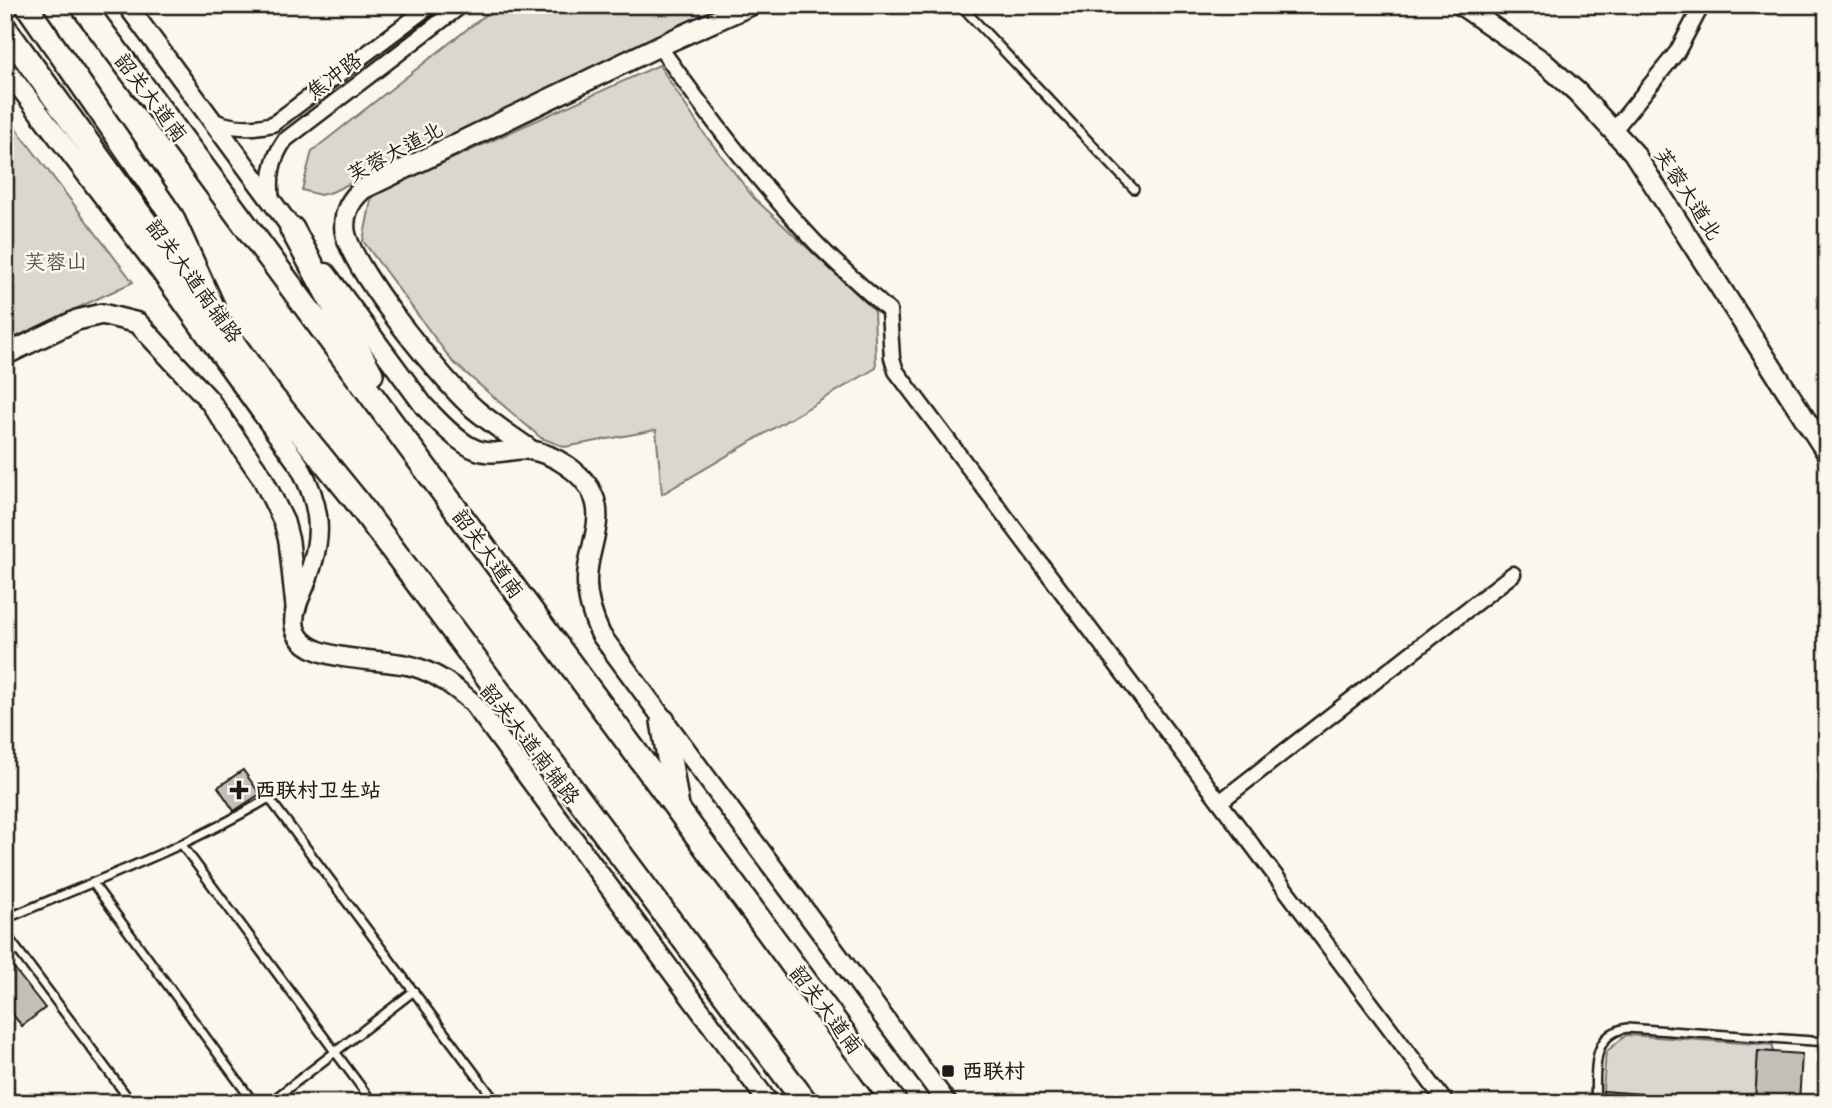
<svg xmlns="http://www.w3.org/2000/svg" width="1832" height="1108" viewBox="0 0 1832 1108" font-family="'Comic Neue','LXGW WenKai TC',sans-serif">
  <rect width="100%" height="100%" fill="#fbf7ec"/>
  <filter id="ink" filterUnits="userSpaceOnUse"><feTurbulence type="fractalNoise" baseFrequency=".0143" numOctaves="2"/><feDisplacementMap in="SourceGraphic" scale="14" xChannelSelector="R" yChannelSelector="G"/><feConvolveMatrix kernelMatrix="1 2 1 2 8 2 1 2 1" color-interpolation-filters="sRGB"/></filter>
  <g filter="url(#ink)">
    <!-- green -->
    <path fill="#dad7ce" stroke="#7b7a75" stroke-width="2" d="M 498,5 L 728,5 L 655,38 L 332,192 L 320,195 L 302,190 L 312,151 Z
      M 659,65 L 703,132 L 754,198 L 874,310 L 876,368 L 662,494 L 656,430 L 565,447 L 541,438 L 452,361 L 363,241 L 372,195 Z
      M 5,114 L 133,282 L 5,342 Z
      M 1626,1035 L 1773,1045 L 1773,1052 L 1758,1051 L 1755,1103 L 1627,1103 L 1627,1093 L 1603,1091 L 1606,1052 Z"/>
    <!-- building -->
    <path fill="#c3c0b8" stroke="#1c1c1c" stroke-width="2" d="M 243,770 L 260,794 L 234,811 L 218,787 Z
      M 5,957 L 45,1008 L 22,1026 L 5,1005 Z
      M 1758,1051 L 1802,1054 L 1799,1103 L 1755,1103 Z
      M 1603,1091 L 1641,1094 L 1640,1103 L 1603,1103 Z"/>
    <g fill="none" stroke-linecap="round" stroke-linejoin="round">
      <defs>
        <path id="service" d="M 960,5 L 1134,189
          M 182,845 L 373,1103
          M 92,882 L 254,1103
          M 5,919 C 94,881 186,848 269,798 L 497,1103
          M 5,933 L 132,1103
          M 269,1103 L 414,991
          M 1595,1103 C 1597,1072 1589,1035 1627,1028 L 1827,1042"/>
        <path id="minor" d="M 659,46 C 707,114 757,181 815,242 C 838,266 864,288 889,311 L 892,358 L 896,371 L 1446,1103
          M 214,121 C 234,129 252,129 273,124 L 431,5
          M 1614,130 L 1677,52 L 1702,5
          M 272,202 C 269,178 271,160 285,140 L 462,5
          M 1221,801 L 1513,574"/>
        <path id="tertiary" d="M 127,5 L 298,237
          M 5,68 L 160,271 L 299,465 C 326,514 322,547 300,597 C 268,670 376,654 415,667 C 438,674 456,688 473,703 L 769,1103
          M 326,273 L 424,406 C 437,420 459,444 477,450 C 496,457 514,447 530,450 C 554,454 584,473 593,495 C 604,518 591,544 588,568 C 584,592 591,614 601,635 L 947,1103"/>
        <path id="secondary" d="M 1461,5 L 1542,61 L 1577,92 L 1633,152 L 1827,453
          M 5,355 L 77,320 L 102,314 L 138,323 L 209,400 L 262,477 L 284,522 L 289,541 L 296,607
          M 529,449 C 512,437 494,425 477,411 C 446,386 351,269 345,231 C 343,213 350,200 363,189 L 659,46 L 751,5"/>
        <path id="primary" d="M 26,5 L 172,216 L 213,306"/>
        <path id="trunk" d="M 82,5 C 354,370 623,737 895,1103
          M 5,29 L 272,397 L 355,499 L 806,1103
          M 292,229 L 371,374
          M 663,721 L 677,807"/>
      </defs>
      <!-- service casing -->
      <use href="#service" stroke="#1c1c1c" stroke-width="12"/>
      <!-- minor casing -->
      <use href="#minor" stroke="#1c1c1c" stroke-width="19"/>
      <!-- tertiary casing -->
      <use href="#tertiary" stroke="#1c1c1c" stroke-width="23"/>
      <!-- secondary casing -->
      <use href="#secondary" stroke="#1c1c1c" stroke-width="24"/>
      <!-- primary casing -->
      <use href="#primary" stroke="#1c1c1c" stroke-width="26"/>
      <!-- trunk casing -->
      <use href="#trunk" stroke="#1c1c1c" stroke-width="28"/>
      <!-- service -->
      <use href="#service" stroke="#fbf7ec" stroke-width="7"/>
      <!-- minor -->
      <use href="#minor" stroke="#fbf7ec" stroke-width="14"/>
      <!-- tertiary -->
      <use href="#tertiary" stroke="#fbf7ec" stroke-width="18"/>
      <!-- secondary -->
      <use href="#secondary" stroke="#fbf7ec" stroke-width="19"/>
      <!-- primary -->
      <use href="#primary" stroke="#fbf7ec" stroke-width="21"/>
      <!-- trunk -->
      <use href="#trunk" stroke="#fbf7ec" stroke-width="23"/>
    </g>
  </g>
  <!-- markers -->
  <g fill="#1c1c1c" stroke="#fbf7ec" stroke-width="2.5">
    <path d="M235.5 779.5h7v7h7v7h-7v7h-7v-7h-7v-7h7z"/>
    <rect x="941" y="1064" width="14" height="14" rx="3.5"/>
  </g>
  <g text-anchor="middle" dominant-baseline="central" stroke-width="5" stroke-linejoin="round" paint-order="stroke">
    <!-- street labels -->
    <g font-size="21" fill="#1c1c1c" stroke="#fbf7ec">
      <text transform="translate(334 76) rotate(-37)">焦冲路</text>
      <text transform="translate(151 98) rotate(53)">韶关大道南</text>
      <text transform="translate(395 152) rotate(-28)">芙蓉大道北</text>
      <text transform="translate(1688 194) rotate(57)">芙蓉大道北</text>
      <text transform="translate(194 281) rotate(54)">韶关大道南辅路</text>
      <text transform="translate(488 554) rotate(54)">韶关大道南</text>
      <text transform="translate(530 744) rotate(52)">韶关大道南辅路</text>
      <text transform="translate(826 1010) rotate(53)">韶关大道南</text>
    </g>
    <!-- park labels -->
    <g font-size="21" fill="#555451" stroke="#fbf7ec">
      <text x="56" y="262">芙蓉山</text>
    </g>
    <!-- poi labels -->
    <g font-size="21" font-weight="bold" fill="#1c1c1c" stroke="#fbf7ec" text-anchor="start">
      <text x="255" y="790">西联村卫生站</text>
      <text x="962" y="1071">西联村</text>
    </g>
  </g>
  <!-- margin -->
  <rect width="1832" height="1108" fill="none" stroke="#fbf7ec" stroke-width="28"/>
  <rect x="14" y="14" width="1804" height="1080" fill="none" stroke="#1c1c1c" stroke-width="2.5" filter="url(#ink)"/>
</svg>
